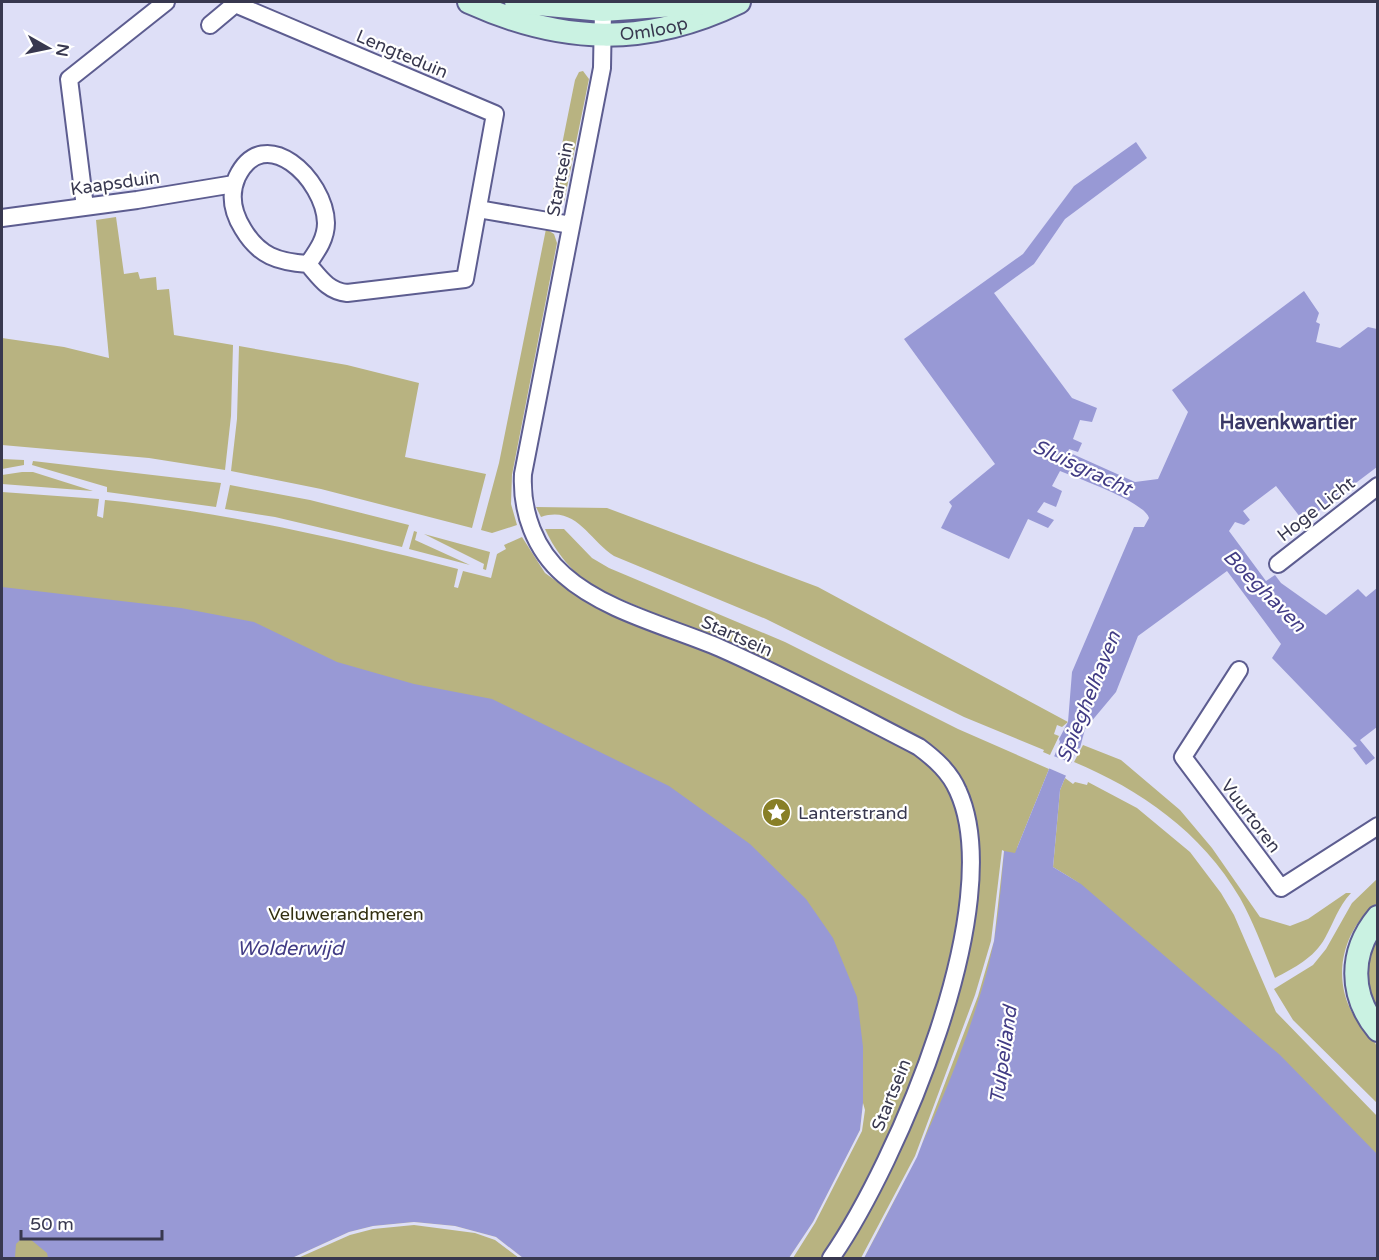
<svg xmlns="http://www.w3.org/2000/svg" width="1379" height="1260" viewBox="0 0 1379 1260" font-family="'Varela Round',sans-serif">
  <rect width="100%" height="100%" fill="#dedff7"/>
  <!-- green -->
  <path fill="#b8b381" d="M 583,71 L 589,79 L 564,202 L 551,199 L 575,80 L 579,72 Z
    M 116,217 L 124,274 L 138,272 L 140,279 L 156,277 L 157,290 L 169,289 L 174,335 L 233,345 L 231,416 L 225,470 L 149,458 L 2,445 L 2,338 L 64,347 L 109,358 L 96,220 Z
    M 546,229 L 554,234 L 557,243 L 512,475 L 511,504 L 517,525 L 492,533 L 481,530 L 499,463 Z
    M 239,346 L 347,365 L 419,383 L 405,457 L 486,474 L 472,528 L 321,489 L 231,471 L 237,419 Z
    M 2,459 L 24,460 L 24,465 L 2,469 Z
    M 33,461 L 221,483 L 216,507 L 107,492 L 107,487 L 32,465 Z
    M 22,472 L 33,472 L 93,491 L 2,484 L 2,475 Z
    M 230,485 L 310,500 L 409,525 L 402,547 L 275,517 L 225,509 Z
    M 2,492 L 99,499 L 97,516 L 103,518 L 105,500 C 225,512 342,539 458,569 L 454,587 L 458,588 L 463,571 L 491,578 L 497,554 L 506,549 L 504,545 L 522,537 L 545,573 L 584,601 L 755,673 L 915,754 C 925,762 936,770 943,781 C 958,801 949,808 975,821 C 972,792 959,771 937,752 L 747,652 L 594,588 C 572,571 557,555 545,529 L 564,529 L 592,558 L 609,568 L 785,642 L 958,729 L 1049,769 L 1017,848 L 1081,884 L 1053,867 L 1060,790 L 1065,778 L 1073,784 L 1075,782 L 1087,785 L 1088,782 L 1137,808 L 1190,852 L 1221,893 L 1234,915 L 1276,1012 L 1377,1116 L 1377,1258 L 2,1258 Z
    M 536,507 L 607,508 L 818,587 L 1068,722 L 1062,727 L 1057,725 L 1054,734 L 1059,736 L 1050,755 L 1043,752 L 1044,750 L 964,717 L 766,619 L 614,556 C 589,540 576,505 541,517 Z
    M 414,531 L 417,532 L 415,540 L 470,565 L 409,549 Z
    M 424,534 L 490,552 L 486,570 L 483,569 L 484,564 Z
    M 1083,745 L 1121,760 L 1180,810 L 1212,848 L 1260,917 L 1290,926 L 1308,919 L 1346,893 L 1351,893 C 1338,907 1334,922 1325,938 C 1314,958 1294,968 1275,978 C 1264,951 1254,923 1240,898 C 1202,832 1139,789 1074,762 Z
    M 1377,879 L 1377,903 C 1344,928 1331,976 1353,1014 C 1360,1025 1373,1036 1377,1047 C 1379,1058 1377,1090 1377,1103 L 1293,1020 L 1274,989 L 1313,965 L 1326,949 L 1352,903 Z
    M 1377,934 L 1377,1012 C 1361,984 1366,962 1377,934 Z"/>
  <!-- water -->
  <path fill="#9899d5" d="M 1136,142 L 1147,158 L 1065,219 L 1034,264 L 994,293 L 1072,398 L 1097,408 L 1092,422 L 1080,420 L 1073,439 L 1082,443 L 1078,452 L 1069,449 L 1068,452 L 1135,482 L 1158,479 L 1188,412 L 1172,390 L 1304,291 L 1319,313 L 1316,322 L 1320,324 L 1316,342 L 1340,348 L 1368,327 L 1377,329 L 1377,467 L 1304,522 L 1276,486 L 1243,511 L 1250,520 L 1244,525 L 1235,522 L 1229,531 L 1266,581 L 1275,575 L 1281,583 L 1326,615 L 1358,589 L 1366,597 L 1377,588 L 1377,727 L 1360,740 L 1375,758 L 1366,765 L 1353,748 L 1357,746 L 1272,658 L 1281,644 L 1227,571 L 1138,636 L 1116,692 L 1085,729 L 1080,748 L 1077,749 L 1060,790 L 1053,867 L 1081,884 L 1280,1055 L 1377,1154 L 1377,1258 L 864,1258 C 914,1167 962,1065 989,964 C 998,927 1001,888 1004,851 L 1015,853 L 1060,742 L 1059,739 L 1068,722 L 1072,672 L 1134,527 L 1144,527 L 1149,518 C 1145,502 1077,478 1060,471 L 1052,486 L 1062,491 L 1056,507 L 1044,502 L 1037,512 L 1054,520 L 1048,528 L 1028,519 L 1009,559 L 941,528 L 952,506 L 949,502 L 995,464 L 904,339 L 1023,254 L 1074,186 Z
    M 2,587 L 181,608 L 254,622 L 337,662 L 414,684 L 492,699 L 669,786 L 750,844 L 806,899 L 833,938 L 857,997 L 863,1047 L 863,1103 L 860,1130 L 813,1222 L 789,1258 L 523,1258 L 496,1237 L 455,1226 L 414,1222 L 373,1226 L 349,1232 L 292,1258 L 48,1258 L 47,1253 L 30,1239 L 20,1240 L 16,1244 L 15,1257 L 2,1258 Z"/>
  <!-- pier -->
  <path fill="#dedff7" d="M 1051,755 L 1074,764 L 1069,777 L 1046,767 Z
    M 1002,850 L 1004,851 L 994,941 L 978,996 L 917,1157 L 864,1258 L 861,1258 L 915,1156 L 975,995 L 991,941 Z
    M 863,1103 L 865,1110 L 862,1131 L 815,1223 L 793,1258 L 789,1258 L 813,1222 L 860,1130 Z
    M 414,1222 L 455,1226 L 496,1237 L 523,1258 L 519,1258 L 495,1240 L 475,1233 L 414,1225 L 373,1229 L 350,1235 L 298,1258 L 292,1258 L 349,1232 L 373,1226 Z"/>
  <g fill="none" stroke-linecap="round" stroke-linejoin="round">
    <defs>
      <path id="street" d="M 603,10 L 602,68 L 523,474 C 521,512 535,550 564,575 C 604,611 671,627 720,648 C 788,678 853,713 919,747 C 935,759 950,772 958,791 C 1009,903 897,1163 831,1258
        M 210,25 L 235,4 L 495,114 L 465,279 L 347,293 C 328,291 320,278 308,264 C 278,262 259,256 243,229 C 233,213 229,195 237,177 C 264,121 325,179 326,223 C 326,239 317,251 308,264
        M 85,207 L 69,79 L 166,2
        M 478,209 L 571,225
        M 2,218 L 137,200 L 234,184
        M 1278,564 L 1378,486
        M 1239,670 L 1183,757 L 1281,888 L 1378,826"/>
      <g id="secondary">
        <path id="s1" d="M 469,2 C 562,44 646,47 739,2"/>
        <path d="M 516,2 L 603,10 L 717,2"/>
        <path d="M 1378,917 C 1349,952 1349,995 1378,1030"/>
      </g>
    </defs>
    <!-- street casing -->
    <use href="#street" stroke="#5d5d90" stroke-width="20"/>
    <!-- secondary casing -->
    <use href="#secondary" stroke="#5d5d90" stroke-width="26"/>
    <!-- street -->
    <use href="#street" stroke="#fff" stroke-width="16"/>
    <!-- secondary -->
    <use href="#secondary" stroke="#caf2e2" stroke-width="22"/>
  </g>
  <!-- icons -->
  <defs>
    <symbol id="sight-disc" viewBox="-11 -11 22 22"><circle r="9.5" fill="#887f26" stroke="#fff"/><path d="M0-6L1.8-2.2L6-1.7L2.9 1.2L3.7 5.4L0 3.3L-3.7 5.4L-2.9 1.2L-6-1.7L-1.8-2.2Z" fill="#fff"/></symbol>
  </defs>
  <g fill-rule="evenodd">
    <use href="#sight-disc" x="760" y="796" width="33" height="33"/>
  </g>
  <g text-anchor="middle" dominant-baseline="central" stroke-width="4.5" stroke-linejoin="round" paint-order="stroke">
    <!-- street labels -->
    <g font-size="18" fill="#38384f" stroke="#fff">
      <text stroke="none"><textPath href="#s1" startOffset="190">Omloop</textPath></text>
      <text transform="translate(402 54) rotate(23)">Lengteduin</text>
      <text transform="translate(560 179) rotate(-79)">Startsein</text>
      <text transform="translate(115 183) rotate(-8)">Kaapsduin</text>
      <text transform="translate(1316 509) rotate(-38)">Hoge Licht</text>
      <text transform="translate(737 636) rotate(24)">Startsein</text>
      <text transform="translate(1251 816) rotate(53)">Vuurtoren</text>
      <text transform="translate(891 1095) rotate(-68)">Startsein</text>
    </g>
    <!-- poi labels -->
    <g font-size="18" fill="#38384f" stroke="#fff" text-anchor="start">
      <text x="798" y="813">Lanterstrand</text>
    </g>
    <!-- park labels -->
    <g font-size="18" fill="#322f11" stroke="#fff">
      <text x="346" y="914">Veluwerandmeren</text>
    </g>
    <!-- neighbourhood labels -->
    <g font-size="20" font-weight="bold" fill="#3a3867" stroke="#fff">
      <text x="1288" y="423">Havenkwartier</text>
    </g>
    <!-- water labels -->
    <g font-size="20" font-style="italic" fill="#423c85" stroke="#fff">
      <text transform="translate(1082 468) rotate(25)">Sluisgracht</text>
      <text transform="translate(1264 591) rotate(45)">Boeghaven</text>
      <text transform="translate(1089 697) rotate(-68)">Spieghelhaven</text>
      <text x="290" y="949">Wolderwijd</text>
      <text transform="translate(1004 1055) rotate(-82)">Tulpeiland</text>
    </g>
  </g>
  <!-- border -->
  <rect width="1379" height="1260" fill="none" stroke="#38384f" stroke-width="6"/>
  <!-- north arrow -->
  <g transform="translate(48 48) rotate(99)" stroke="#ffffff" stroke-width="4.5" paint-order="stroke">
  <path d="M0-4.5L10 22L0 15L-10 22Z" fill="#38384f"/>
  <text y="-9" font-size="16" font-weight="bold" text-anchor="middle" fill="#38384f">N</text>
  </g>
  <!-- scale -->
  <path d="M21 1230v9h141v-9" fill="none" stroke="#38384f" stroke-width="3"/>
  <text x="30" y="1230" font-size="18" fill="#38384f" stroke="#ffffff" stroke-width="4.5" paint-order="stroke">50 m</text>
</svg>
